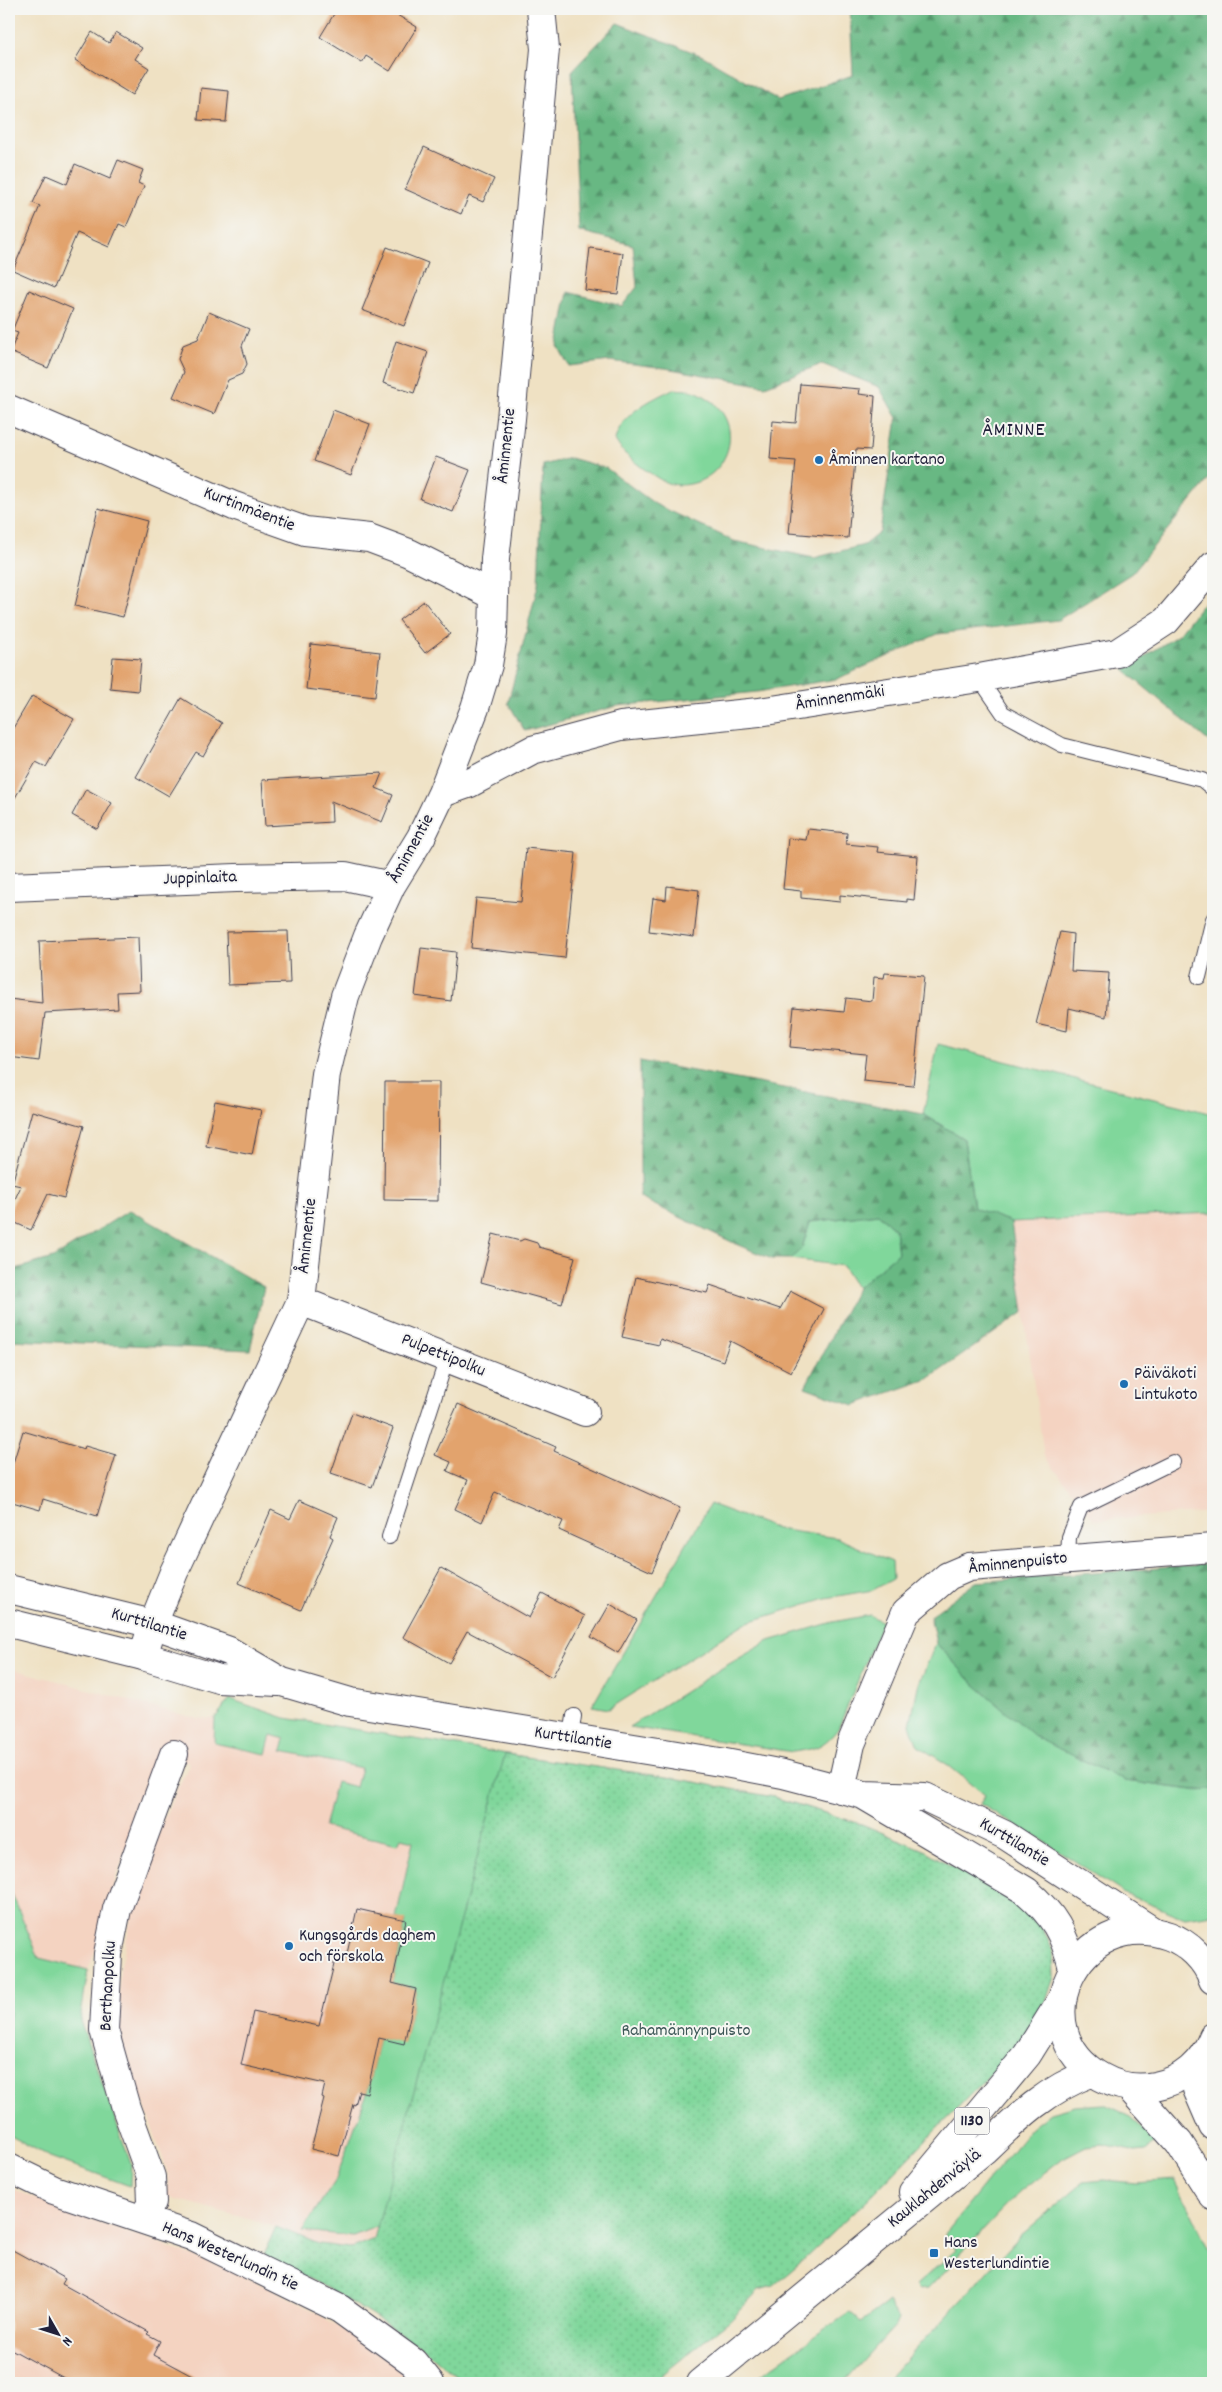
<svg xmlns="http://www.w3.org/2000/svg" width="1222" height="2392" viewBox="0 0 1222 2392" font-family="Dekko,sans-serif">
  <defs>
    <pattern id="forest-firs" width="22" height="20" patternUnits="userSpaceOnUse" patternTransform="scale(1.25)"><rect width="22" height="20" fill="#68b883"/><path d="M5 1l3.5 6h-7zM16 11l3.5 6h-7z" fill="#55956c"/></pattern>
    <pattern id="park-dots" width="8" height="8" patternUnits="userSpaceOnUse" patternTransform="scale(1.25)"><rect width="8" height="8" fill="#80d79b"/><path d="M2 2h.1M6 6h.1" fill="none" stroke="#6eb886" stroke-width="1.8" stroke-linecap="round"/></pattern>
  </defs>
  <rect width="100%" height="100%" fill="#f6f6f2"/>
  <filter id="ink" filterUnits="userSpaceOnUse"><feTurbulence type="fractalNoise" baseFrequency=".02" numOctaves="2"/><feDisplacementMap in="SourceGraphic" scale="10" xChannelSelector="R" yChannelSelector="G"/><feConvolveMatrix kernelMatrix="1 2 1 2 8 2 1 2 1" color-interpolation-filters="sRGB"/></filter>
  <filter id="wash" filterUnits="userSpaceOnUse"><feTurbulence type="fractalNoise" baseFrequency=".0096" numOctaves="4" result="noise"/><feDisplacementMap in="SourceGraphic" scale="20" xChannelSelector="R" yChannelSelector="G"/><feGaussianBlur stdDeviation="1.12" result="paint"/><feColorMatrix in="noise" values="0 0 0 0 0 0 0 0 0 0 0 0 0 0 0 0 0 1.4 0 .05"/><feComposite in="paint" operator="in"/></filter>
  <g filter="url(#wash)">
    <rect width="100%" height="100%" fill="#efe1c3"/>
    <!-- built -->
    <path fill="#f4d3c1" d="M 1213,1213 L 1213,1512 L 1095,1520 L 1044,1456 L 1011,1222 Z
      M 9,1668 L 198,1719 L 215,1718 L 230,1699 L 285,1718 L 505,1754 L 374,2239 L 351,2248 L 319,2244 L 276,2227 L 166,2196 L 169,2175 L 117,2028 L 120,1971 L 137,1890 L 156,1835 L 190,1762 L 163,1754 L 138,1813 L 116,1878 L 102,1933 L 88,1970 L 39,1958 L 12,1894 L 9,1893 Z
      M 9,2187 L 43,2202 L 226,2268 L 301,2303 L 375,2350 L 404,2372 L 409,2383 L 9,2383 Z"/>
    <!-- green -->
    <path fill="#80d79b" stroke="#517c6b" d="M 673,389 C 681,390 692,389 699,393 C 758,423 722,494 671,484 C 662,482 652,474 644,469 C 632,460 622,453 615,440 C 621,413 651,400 673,389 Z
      M 938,1044 L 1213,1114 L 1213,1213 L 1011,1222 L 974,1209 L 964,1139 L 923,1114 Z
      M 878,1214 L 895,1229 L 898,1253 L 857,1288 L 843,1266 L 791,1259 L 802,1248 L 810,1222 Z
      M 710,1504 L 777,1529 L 837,1538 L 892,1562 L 893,1579 L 873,1590 L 826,1598 L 745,1623 L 609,1709 L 592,1706 Z
      M 870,1615 L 882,1622 L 838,1729 C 823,1747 816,1749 793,1752 L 629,1727 L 722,1668 L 769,1641 L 833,1622 Z
      M 936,1643 L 973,1683 L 1125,1781 L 1193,1790 L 1213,1789 L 1213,1914 L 1185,1918 L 1125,1894 L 1047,1843 L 980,1804 L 985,1795 L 948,1765 L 918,1746 L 910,1725 L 918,1686 Z
      M 230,1699 L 285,1718 L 773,1797 L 864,1825 L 423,2208 L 353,2236 L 302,2231 L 336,2179 L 367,2093 L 379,2038 L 404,2043 L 416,1989 L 392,1983 L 406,1921 L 396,1918 L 413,1841 L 401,1838 L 398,1844 L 324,1827 L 336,1782 L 356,1787 L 361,1768 L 282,1751 L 285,1739 L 271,1735 L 266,1754 L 214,1743 L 215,1718 Z
      M 9,1893 L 12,1894 L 39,1958 L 88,1970 L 80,2021 L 131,2164 L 130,2186 L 50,2157 L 9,2135 Z
      M 1104,2104 L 1128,2115 L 1156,2141 L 1146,2151 L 1135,2152 L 1103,2144 L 1086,2146 L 1063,2158 L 1021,2191 L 928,2288 L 920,2289 L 916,2285 L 956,2250 L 945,2234 L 1031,2128 L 1050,2113 L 1075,2106 Z
      M 1104,2180 L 1136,2183 L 1175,2180 L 1213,2257 L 1213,2383 L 885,2383 L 1019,2237 L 1083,2182 Z
      M 888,2302 L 899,2318 L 896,2325 L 843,2383 L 752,2383 L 774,2365 L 850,2312 L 861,2322 Z"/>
    <!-- forest -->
    <path fill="url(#forest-firs)" stroke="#456d5f" d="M 850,9 L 1213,9 L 1213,474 L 1132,573 L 1058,620 L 938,634 L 837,679 L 757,692 L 617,706 L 525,731 L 508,703 L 538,585 L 543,465 L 570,458 L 606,468 L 655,504 L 734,541 L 814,558 L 864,545 L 880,532 L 897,418 L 879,387 L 822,364 L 765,386 L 665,368 L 610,361 L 569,366 L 558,346 L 568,292 L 622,306 L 637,287 L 633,245 L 579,231 L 572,71 L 617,23 L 703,56 L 778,100 L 853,75 Z
      M 1213,591 L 1213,745 L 1124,670 L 1178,635 Z
      M 640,1061 L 923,1114 L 964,1139 L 974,1208 L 1011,1222 L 1024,1312 L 928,1379 L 854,1405 L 805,1387 L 857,1288 L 898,1253 L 895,1229 L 878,1214 L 810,1222 L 802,1248 L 791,1259 L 772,1259 L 738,1245 L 640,1198 Z
      M 130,1210 L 264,1287 L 250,1350 L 9,1340 L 9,1271 L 53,1258 Z
      M 1213,1564 L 1213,1789 L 1193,1790 L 1125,1781 L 1037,1738 L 973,1683 L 936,1643 L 930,1616 L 976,1582 Z"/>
    <!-- park -->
    <path fill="url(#park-dots)" stroke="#517c6b" d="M 505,1754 L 674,1778 L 773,1797 L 864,1825 L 926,1851 L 1019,1906 L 1042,1927 L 1053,1951 L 1054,1977 L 1046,2001 L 1017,2047 L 869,2198 L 800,2263 L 773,2286 L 759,2290 L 730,2320 L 652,2383 L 465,2383 L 424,2350 L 371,2315 L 327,2288 L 263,2255 L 276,2227 L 319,2244 L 351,2248 L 374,2239 Z"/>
    <g id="blocks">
      <!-- building -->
      <path fill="#e2a36d" d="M 337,9 L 387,9 L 417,27 L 390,71 L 366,56 L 362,63 L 320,37 Z
        M 92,32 L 109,43 L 116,32 L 142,48 L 135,59 L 149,68 L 132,95 L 75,60 Z
        M 201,88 L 229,91 L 226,122 L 198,120 Z
        M 424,147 L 494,179 L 483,202 L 469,196 L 461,214 L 405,189 Z
        M 118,160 L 143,170 L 138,183 L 144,186 L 126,227 L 119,224 L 109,247 L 77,233 L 54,288 L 13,270 L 40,206 L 33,203 L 46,175 L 67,184 L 75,164 L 110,179 Z
        M 387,247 L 428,263 L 404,326 L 362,310 Z
        M 590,248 L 623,253 L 618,294 L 585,290 Z
        M 29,290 L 73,309 L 48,368 L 10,352 L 18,333 L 12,331 Z
        M 209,312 L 249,329 L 242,346 L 247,364 L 242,374 L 228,380 L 214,414 L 173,397 L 184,372 L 178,359 L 183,345 L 198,339 Z
        M 396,341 L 428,352 L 414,393 L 383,383 Z
        M 800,384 L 860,389 L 859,394 L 875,396 L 871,450 L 856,449 L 848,538 L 789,533 L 796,461 L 770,459 L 773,421 L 796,423 Z
        M 333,410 L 370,424 L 351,475 L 314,461 Z
        M 436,457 L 470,470 L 453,512 L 420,499 Z
        M 98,508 L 147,521 L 123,617 L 75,606 Z
        M 424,601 L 450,634 L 425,653 L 399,620 Z
        M 311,644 L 380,652 L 375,697 L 306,689 Z
        M 113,657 L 141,659 L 138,691 L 110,688 Z
        M 32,696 L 74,719 L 46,767 L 36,762 L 9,808 L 9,735 Z
        M 181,698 L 222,723 L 203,756 L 196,752 L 169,796 L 136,777 Z
        M 382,773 L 376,788 L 393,795 L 382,822 L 331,801 L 332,822 L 265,826 L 262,780 Z
        M 86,789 L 112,803 L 97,829 L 72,815 Z
        M 808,829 L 847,833 L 846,844 L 878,847 L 877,852 L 918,856 L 914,900 L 907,899 L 907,902 L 840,895 L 840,902 L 801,898 L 801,891 L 783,889 L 788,838 L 806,840 Z
        M 526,848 L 576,853 L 565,958 L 471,948 L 476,898 L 521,902 Z
        M 667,886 L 699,890 L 694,937 L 649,931 L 653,898 L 666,900 Z
        M 288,931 L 290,983 L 228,985 L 226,932 Z
        M 1060,932 L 1073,934 L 1071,971 L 1109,973 L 1106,1017 L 1069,1008 L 1067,1031 L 1036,1024 Z
        M 138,937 L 140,991 L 117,992 L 118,1009 L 45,1013 L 39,1061 L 9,1057 L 9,999 L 42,1003 L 39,941 Z
        M 421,948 L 456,952 L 451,1001 L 415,996 Z
        M 885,973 L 924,976 L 913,1086 L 863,1081 L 866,1054 L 790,1047 L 794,1007 L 844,1012 L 846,998 L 872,1001 L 874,977 L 884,978 Z
        M 385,1082 L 439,1082 L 438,1201 L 384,1200 Z
        M 215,1101 L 261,1110 L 252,1155 L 206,1146 Z
        M 32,1111 L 84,1126 L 64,1198 L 48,1194 L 31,1230 L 9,1220 L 9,1212 L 21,1186 L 12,1184 Z
        M 493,1234 L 520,1241 L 524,1239 L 537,1243 L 539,1247 L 575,1257 L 562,1304 L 481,1282 Z
        M 636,1277 L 707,1293 L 710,1285 L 780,1309 L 790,1291 L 824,1309 L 791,1372 L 730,1341 L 723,1361 L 660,1339 L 659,1345 L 622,1337 Z
        M 458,1404 L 556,1447 L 554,1451 L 680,1508 L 652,1572 L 559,1530 L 563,1521 L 495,1492 L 482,1522 L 455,1509 L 468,1480 L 447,1471 L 451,1462 L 435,1455 Z
        M 352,1413 L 393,1428 L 372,1487 L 331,1473 Z
        M 23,1431 L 84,1449 L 85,1446 L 116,1455 L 97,1516 L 43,1499 L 40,1510 L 9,1501 L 9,1476 Z
        M 299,1500 L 338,1517 L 330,1536 L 333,1538 L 301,1610 L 239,1583 L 271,1510 L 290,1519 Z
        M 441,1568 L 529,1618 L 542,1593 L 585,1616 L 552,1677 L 467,1631 L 449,1663 L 403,1637 Z
        M 610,1604 L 637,1620 L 618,1653 L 591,1637 Z
        M 357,1909 L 406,1920 L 392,1983 L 416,1989 L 404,2044 L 379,2038 L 367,2093 L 359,2091 L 355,2105 L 353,2104 L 339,2156 L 311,2149 L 324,2098 L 322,2097 L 325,2084 L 241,2065 L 253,2012 L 319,2026 L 336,1956 L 346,1958 Z
        M 9,2248 L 65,2279 L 62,2284 L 149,2332 L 147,2334 L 160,2341 L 153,2355 L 205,2383 L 73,2383 L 9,2348 Z"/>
    </g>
  </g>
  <g filter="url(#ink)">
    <use href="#blocks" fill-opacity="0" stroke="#413f4f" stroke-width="1"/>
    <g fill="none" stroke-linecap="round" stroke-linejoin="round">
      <defs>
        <path id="lane" d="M 979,678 L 1003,713 L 1062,745 L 1202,780 L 1213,789
          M 1199,977 L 1213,919
          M 389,1537 L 447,1358
          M 1068,1559 L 1069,1537 L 1081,1507 L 1173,1462
          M 571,1738 L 574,1716"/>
        <path id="street" d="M 9,409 L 234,506 L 305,531 L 369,538 L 409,553 L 493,595
          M 442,793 L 470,783 L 532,750 L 621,726 L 759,712 L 979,678 L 1117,653 L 1166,621 L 1213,566
          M 9,887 L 236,878 L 345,876 L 391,886
          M 301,1301 L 585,1412
          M 143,1656 L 153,1624 L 174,1572 L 301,1301 L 326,1074 L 345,996 L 368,936 L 391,886 L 421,837 L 442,793 L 475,708 L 488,665 L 493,634 L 495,559 L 511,419 L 545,49 L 541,9
          M 841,1789 L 851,1744 L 906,1612 L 948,1576 L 969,1567 L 1213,1548
          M 9,2168 L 54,2190 L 191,2236 L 340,2309 L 413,2362 L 430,2383
          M 143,2219 L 152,2202 L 151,2177 L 126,2108 L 104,2030 L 108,1954 L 117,1909 L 174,1754"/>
        <path id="secondary" d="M 9,1589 L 153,1624 L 229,1651 L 282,1682 L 350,1702 L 720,1762 L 783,1774 L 864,1795 L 925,1797 L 1005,1835 L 1151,1930
          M 9,1623 L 143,1656 L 219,1679 L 278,1682
          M 865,1796 L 1026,1891 C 1054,1915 1064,1933 1073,1968
          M 1195,2066 L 1197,2089 L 1213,2126
          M 1129,2087 L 1179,2143 L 1213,2196"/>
        <path id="primary" d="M 1213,1980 C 1206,1960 1188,1943 1169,1936 C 1078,1904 1018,2030 1101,2077 C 1117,2086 1136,2090 1155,2086 C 1182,2081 1203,2063 1213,2037
          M 913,2192 L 1027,2055 L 1062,1999
          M 700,2383 L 984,2150 C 1018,2117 1047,2089 1093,2072"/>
      </defs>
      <!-- lane casing -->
      <use href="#lane" stroke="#413f4f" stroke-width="16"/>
      <!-- street casing -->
      <use href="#street" stroke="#413f4f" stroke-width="30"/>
      <!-- secondary casing -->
      <use href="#secondary" stroke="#413f4f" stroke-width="30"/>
      <!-- primary casing -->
      <use href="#primary" stroke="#413f4f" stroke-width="30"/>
      <!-- lane -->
      <use href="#lane" stroke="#fff" stroke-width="14"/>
      <!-- street -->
      <use href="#street" stroke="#fff" stroke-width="28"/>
      <!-- secondary -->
      <use href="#secondary" stroke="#fff" stroke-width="28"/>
      <!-- primary -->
      <use href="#primary" stroke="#fff" stroke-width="28"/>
    </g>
  </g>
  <!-- markers -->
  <g fill="#1f6fb2" stroke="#f6f6f2" stroke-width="2">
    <circle cx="819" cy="460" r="5"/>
    <circle cx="1124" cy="1384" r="5"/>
    <circle cx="289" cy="1946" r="5"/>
    <rect x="929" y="2248" width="10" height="10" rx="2.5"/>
  </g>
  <g text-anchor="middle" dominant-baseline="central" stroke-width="4" stroke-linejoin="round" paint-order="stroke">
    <!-- shield labels -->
    <rect fill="#f6f6f2" stroke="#626272" stroke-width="1" x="954.5" y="2107.5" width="35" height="27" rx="4"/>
    <g font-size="16" font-weight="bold" fill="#22223b">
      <text x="972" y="2121">1130</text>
    </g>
    <!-- street labels -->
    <g font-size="18" fill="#22223b" stroke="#f6f6f2">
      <text transform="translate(507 446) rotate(-84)">Åminnentie</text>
      <text transform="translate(249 510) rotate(21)">Kurtinmäentie</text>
      <text transform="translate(840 699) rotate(-9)">Åminnenmäki</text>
      <text transform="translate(412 849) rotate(-61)">Åminnentie</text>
      <text transform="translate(200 879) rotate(-2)">Juppinlaita</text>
      <text transform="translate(308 1236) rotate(-84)">Åminnentie</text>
      <text transform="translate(443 1356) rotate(22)">Pulpettipolku</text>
      <text transform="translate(1018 1564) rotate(-6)">Åminnenpuisto</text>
      <text transform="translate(149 1625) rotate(17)">Kurttilantie</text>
      <text transform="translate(573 1739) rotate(9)">Kurttilantie</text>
      <text transform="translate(1014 1843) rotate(31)">Kurttilantie</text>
      <text transform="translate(109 1986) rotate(-87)">Berthanpolku</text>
      <text transform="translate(935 2189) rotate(-39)">Kauklahdenväylä</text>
      <text transform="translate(230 2257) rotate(24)">Hans Westerlundin tie</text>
    </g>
    <!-- poi labels -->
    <g font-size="18" fill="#22223b" stroke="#f6f6f2" text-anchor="start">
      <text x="829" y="460">Åminnen kartano</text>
      <text x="1134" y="1374">Päiväkoti<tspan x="1134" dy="21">Lintukoto</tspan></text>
      <text x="299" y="1936">Kungsgårds daghem<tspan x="299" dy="21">och förskola</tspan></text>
      <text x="944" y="2243">Hans<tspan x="944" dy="21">Westerlundintie</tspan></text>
    </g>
    <!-- park labels -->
    <g font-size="18" fill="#3e5858" stroke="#f6f6f2">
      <text x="686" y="2031">Rahamännynpuisto</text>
    </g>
    <!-- quarter labels -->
    <g font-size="20" letter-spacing="1" fill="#22223b" stroke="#f6f6f2">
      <text x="1014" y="431">ÅMINNE</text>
    </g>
  </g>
  <!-- margin -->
  <rect width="1222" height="2392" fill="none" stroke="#f6f6f2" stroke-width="30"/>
  <!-- north arrow -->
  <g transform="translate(58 2334) rotate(129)" stroke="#f6f6f2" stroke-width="4" paint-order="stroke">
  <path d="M0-4L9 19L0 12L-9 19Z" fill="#22223b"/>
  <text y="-8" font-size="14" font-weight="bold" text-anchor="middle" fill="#22223b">N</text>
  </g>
</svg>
